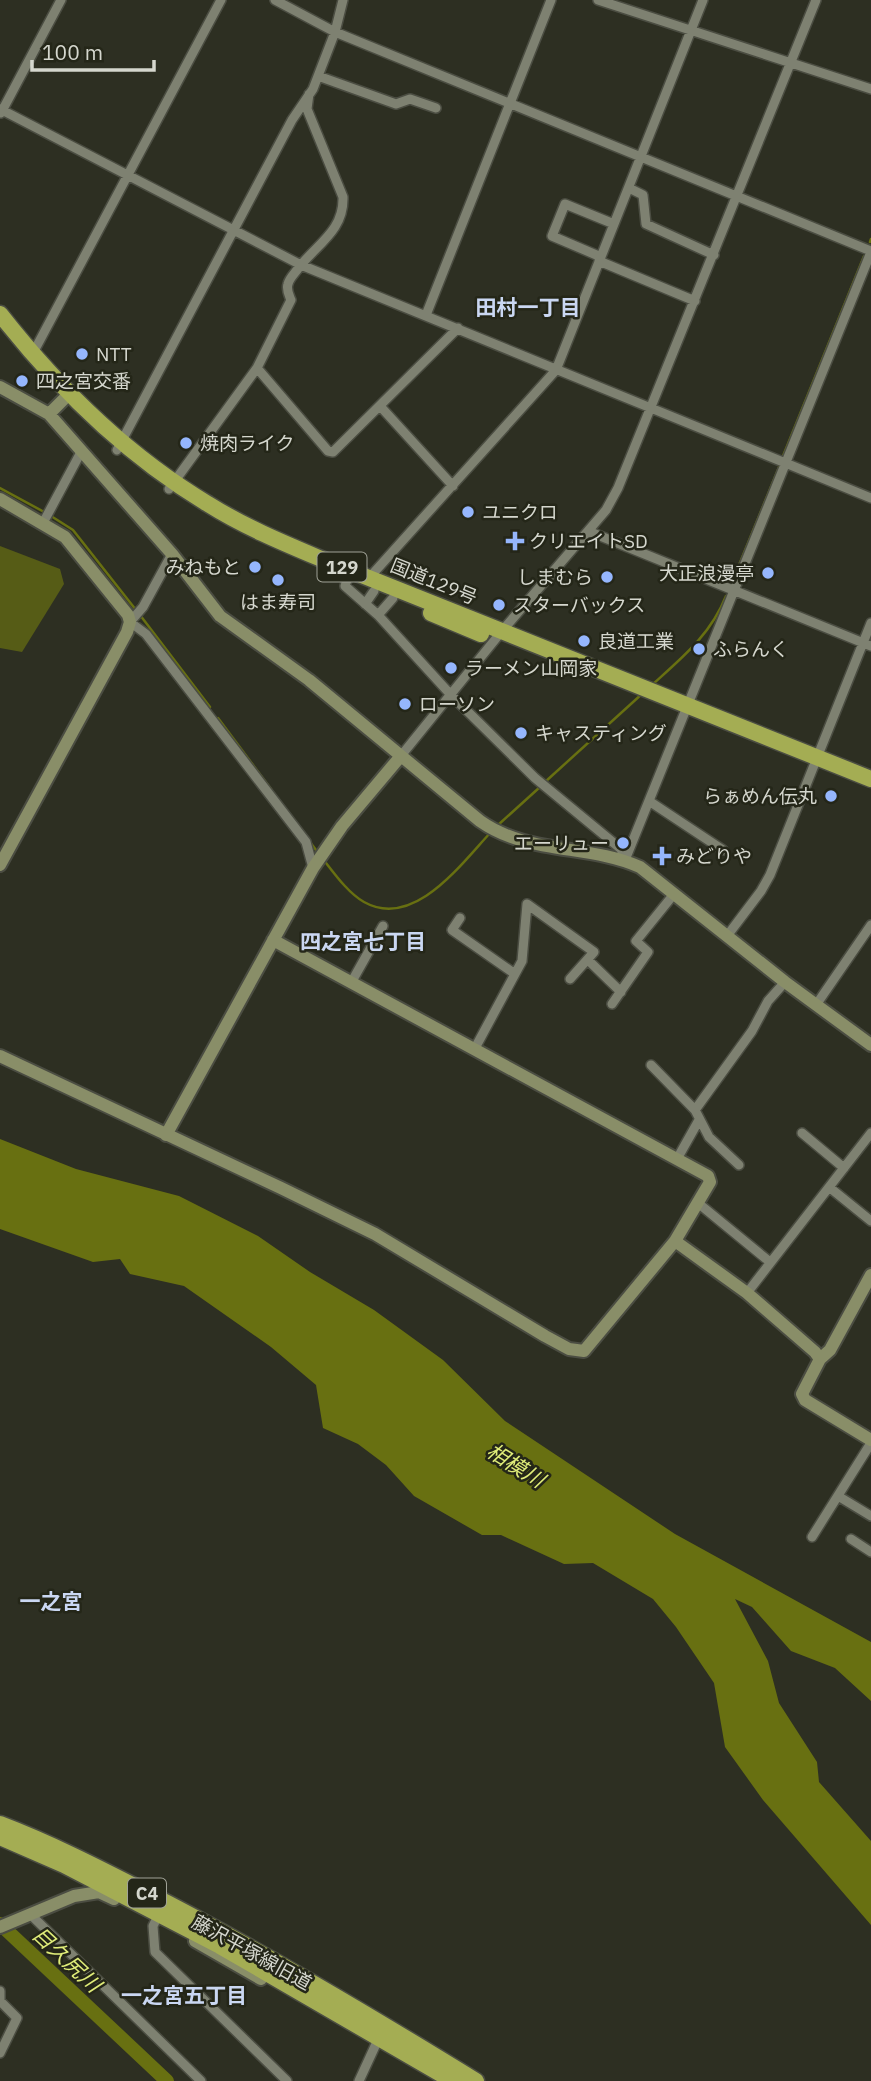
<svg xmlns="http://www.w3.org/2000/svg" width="871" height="2081" viewBox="0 0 871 2081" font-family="'IBM Plex Sans','Noto Sans JP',sans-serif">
  <rect width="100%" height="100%" fill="#2d2f22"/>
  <!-- green -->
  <path fill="#565c16" d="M 0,546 L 60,569 L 64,584 L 22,652 L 0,648 Z"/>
  <!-- water -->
  <path fill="#687011" d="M 0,1139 L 76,1169 L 179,1196 L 258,1236 L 310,1272 L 374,1310 L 443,1360 L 505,1421 L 675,1534 L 871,1642 L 871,1701 L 835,1668 L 791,1651 L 752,1607 L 735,1599 L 768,1661 L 779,1703 L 817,1762 L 819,1782 L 871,1841 L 871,1925 L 763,1800 L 725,1747 L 714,1683 L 676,1627 L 653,1599 L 593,1563 L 564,1564 L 501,1535 L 482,1535 L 414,1496 L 386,1465 L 358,1444 L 323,1428 L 316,1385 L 271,1347 L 184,1286 L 130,1274 L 120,1259 L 93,1262 L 0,1229 Z"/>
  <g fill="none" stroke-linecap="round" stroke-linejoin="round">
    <!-- stream -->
    <path stroke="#687011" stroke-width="2.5" d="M 870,242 L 871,239
      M 783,456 L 864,256
      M 0,488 L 46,513
      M 51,516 L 73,530 L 136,610
      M 730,587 L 779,467
      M 140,615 L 210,707
      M 653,684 C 683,657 711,634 726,596
      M 218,718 L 271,789
      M 545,782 L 643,693
      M 498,825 L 540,787
      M 310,842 L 319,854
      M 323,859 C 334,873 348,893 364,902 C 414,930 461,864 491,832"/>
    <!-- river -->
    <path stroke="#687011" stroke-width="14" d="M 0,1924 L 167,2081"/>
    <defs>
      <path id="street" d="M 275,0 L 335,32 L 871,251
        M 598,0 L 871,89
        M 318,76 L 396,104 L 410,99 L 436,108
        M 309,94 L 307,109 L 343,197 C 344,232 315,245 297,270 C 294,274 289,279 288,284 C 286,290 289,295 291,300 L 257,368 L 328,451 L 333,452 L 458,328
        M 0,109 L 301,265 L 871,498
        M 1,113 L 61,0
        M 629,188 L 643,195 L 646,224 L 714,255
        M 601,257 L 552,236 L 565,204 L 614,224
        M 599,261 L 695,301
        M 426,315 L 551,0
        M 32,355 L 221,0
        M 380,406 L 453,486
        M 117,450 L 292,120 L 313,89 L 335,32 L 343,0
        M 169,489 L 257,368
        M 43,523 L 81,452
        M 588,531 L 871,646
        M 172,554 L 143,607 L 130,622 L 146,634 L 306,842 L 313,868
        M 369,578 L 556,370 L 703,0
        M 347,580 L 345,586 L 378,615 L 451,695 L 535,778 L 621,849 L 625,860
        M 365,604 L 374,591
        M 378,615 L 393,598
        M 400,757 L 502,631 L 606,510 L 618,488 L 816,0
        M 649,801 L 723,850
        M 625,860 L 871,252
        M 527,904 L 594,952 L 570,979
        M 460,918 L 452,930 L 515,974
        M 727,936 L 761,891 L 770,875 L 871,623
        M 588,960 L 621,992
        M 351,983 L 383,926
        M 612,1004 L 648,952 L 636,941 L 674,894
        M 816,1005 L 871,925
        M 474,1050 L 522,961 L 527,904
        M 651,1065 L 695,1110
        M 802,1133 L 844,1168
        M 677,1159 L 699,1120
        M 739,1165 L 709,1137 L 695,1110 L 752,1031 L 768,1001 L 785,982
        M 829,1187 L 871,1221
        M 698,1203 L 770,1262
        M 747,1293 L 871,1133
        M 838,1496 L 871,1516
        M 812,1537 L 871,1443
        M 851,1539 L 871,1552
        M 30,1914 L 201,2081
        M 156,1920 L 153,1926 L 155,1952 L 287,2081
        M 0,1991 L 0,2001 L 17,2018 L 0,2053
        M 359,2081 L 376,2044"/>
      <path id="secondary" d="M 0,387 L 49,414 L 172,554 L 220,616 L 309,680 L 480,821 C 528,855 589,844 640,867 L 785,982 L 871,1045
        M 49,414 L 69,394
        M 0,499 L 65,537 L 128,615 L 130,622 L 127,632 L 0,865
        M 0,1056 L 281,1188 L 375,1234 L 545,1336 L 569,1349 L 584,1351 L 675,1241 L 710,1182 L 708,1176 L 273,940
        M 166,1135 L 313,868 L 342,826 L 400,757
        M 675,1241 L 747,1293 L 815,1352 L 820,1359 L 802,1394 L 805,1400 L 871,1440
        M 820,1359 L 830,1350 L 871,1275
        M 0,1927 L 74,1896 L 99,1892 L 114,1899
        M 195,1941 L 261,1979"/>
      <path id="highway" d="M 0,314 C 59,389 126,455 208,504 C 243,526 281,542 319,558 L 871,779
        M 431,613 L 481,634
        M 0,1824 C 50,1843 97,1867 144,1891 C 258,1949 367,2014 476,2081
        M 0,1837 L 64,1865 L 220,1946 L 453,2081"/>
    </defs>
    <!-- street casing -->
    <use href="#street" stroke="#4b4d42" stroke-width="12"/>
    <!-- secondary casing -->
    <use href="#secondary" stroke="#4b4d42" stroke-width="16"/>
    <!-- highway casing -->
    <use href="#highway" stroke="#4b4d42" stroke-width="19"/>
    <!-- street -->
    <use href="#street" stroke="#7e8171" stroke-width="9"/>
    <!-- secondary -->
    <use href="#secondary" stroke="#898e68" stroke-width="12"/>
    <!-- highway -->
    <use href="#highway" stroke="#a4ad53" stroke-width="16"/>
  </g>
  <!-- markers -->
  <g fill="#95b6fd" stroke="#242618" stroke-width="2.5">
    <circle cx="82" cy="354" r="7"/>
    <circle cx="22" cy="381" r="7"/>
    <circle cx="186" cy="443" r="7"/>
    <circle cx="468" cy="512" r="7"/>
    <path d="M511.5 530.5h7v7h7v7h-7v7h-7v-7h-7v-7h7z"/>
    <circle cx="255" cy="567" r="7"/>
    <circle cx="768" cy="573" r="7"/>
    <circle cx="607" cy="577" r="7"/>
    <circle cx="278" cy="580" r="7"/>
    <circle cx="499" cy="605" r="7"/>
    <circle cx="584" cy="641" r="7"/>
    <circle cx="699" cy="649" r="7"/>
    <circle cx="451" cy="668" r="7"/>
    <circle cx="405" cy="704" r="7"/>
    <circle cx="521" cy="733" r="7"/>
    <circle cx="831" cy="796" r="7"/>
    <circle cx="623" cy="843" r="7"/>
    <path d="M658.5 845.5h7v7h7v7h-7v7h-7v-7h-7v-7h7z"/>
  </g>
  <g text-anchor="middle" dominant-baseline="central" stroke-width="5" stroke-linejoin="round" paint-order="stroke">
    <!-- shield labels -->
    <g fill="#242618" stroke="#a0a297" stroke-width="2">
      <rect x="317.5" y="552.5" width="49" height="29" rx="5"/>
      <rect x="128" y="1878.5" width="38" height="29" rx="5"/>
    </g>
    <g font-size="18" font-weight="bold" fill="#d5d7ce">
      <text x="342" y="567">129</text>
      <text x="147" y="1893">C4</text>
    </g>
    <!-- poi labels -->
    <g font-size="19" fill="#d5d7ce" stroke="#242618" text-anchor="start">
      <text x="96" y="354">NTT</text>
      <text x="36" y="381">四之宮交番</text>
      <text x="200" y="443">焼肉ライク</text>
      <text x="482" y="512">ユニクロ</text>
      <text x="529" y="541">クリエイトSD</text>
      <text x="241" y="567" text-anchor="end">みねもと</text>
      <text x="754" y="573" text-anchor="end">大正浪漫亭</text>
      <text x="593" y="577" text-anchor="end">しまむら</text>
      <text x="278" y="602" text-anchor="middle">はま寿司</text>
      <text x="513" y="605">スターバックス</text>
      <text x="598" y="641">良道工業</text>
      <text x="713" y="649">ふらんく</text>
      <text x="465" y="668">ラーメン山岡家</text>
      <text x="419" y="704">ローソン</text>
      <text x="535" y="733">キャスティング</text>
      <text x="817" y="796" text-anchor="end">らぁめん伝丸</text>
      <text x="609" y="843" text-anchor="end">エーリュー</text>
      <text x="676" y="856">みどりや</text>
    </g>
    <!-- street labels -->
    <g font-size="19" fill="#d5d7ce" stroke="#242618">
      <text transform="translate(434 581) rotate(22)">国道129号</text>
      <text transform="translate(252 1952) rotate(29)">藤沢平塚線旧道</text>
    </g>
    <!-- neighbourhood labels -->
    <g font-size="21" font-weight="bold" fill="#cad7f2" stroke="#242618">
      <text x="528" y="307">田村一丁目</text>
      <text x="363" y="941">四之宮七丁目</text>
      <text x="51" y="1601">一之宮</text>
      <text x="184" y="1995">一之宮五丁目</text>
    </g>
    <!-- water labels -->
    <g font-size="21" font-style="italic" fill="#e0ed79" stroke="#242618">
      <text transform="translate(516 1465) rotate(32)">相模川</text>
      <text transform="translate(67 1959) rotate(43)">目久尻川</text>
    </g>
  </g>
  <!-- scale -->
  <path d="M32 60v10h122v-10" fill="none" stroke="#d5d7ce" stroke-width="3.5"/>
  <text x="42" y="60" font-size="21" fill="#d5d7ce" stroke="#242618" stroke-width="5" paint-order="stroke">100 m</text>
</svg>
